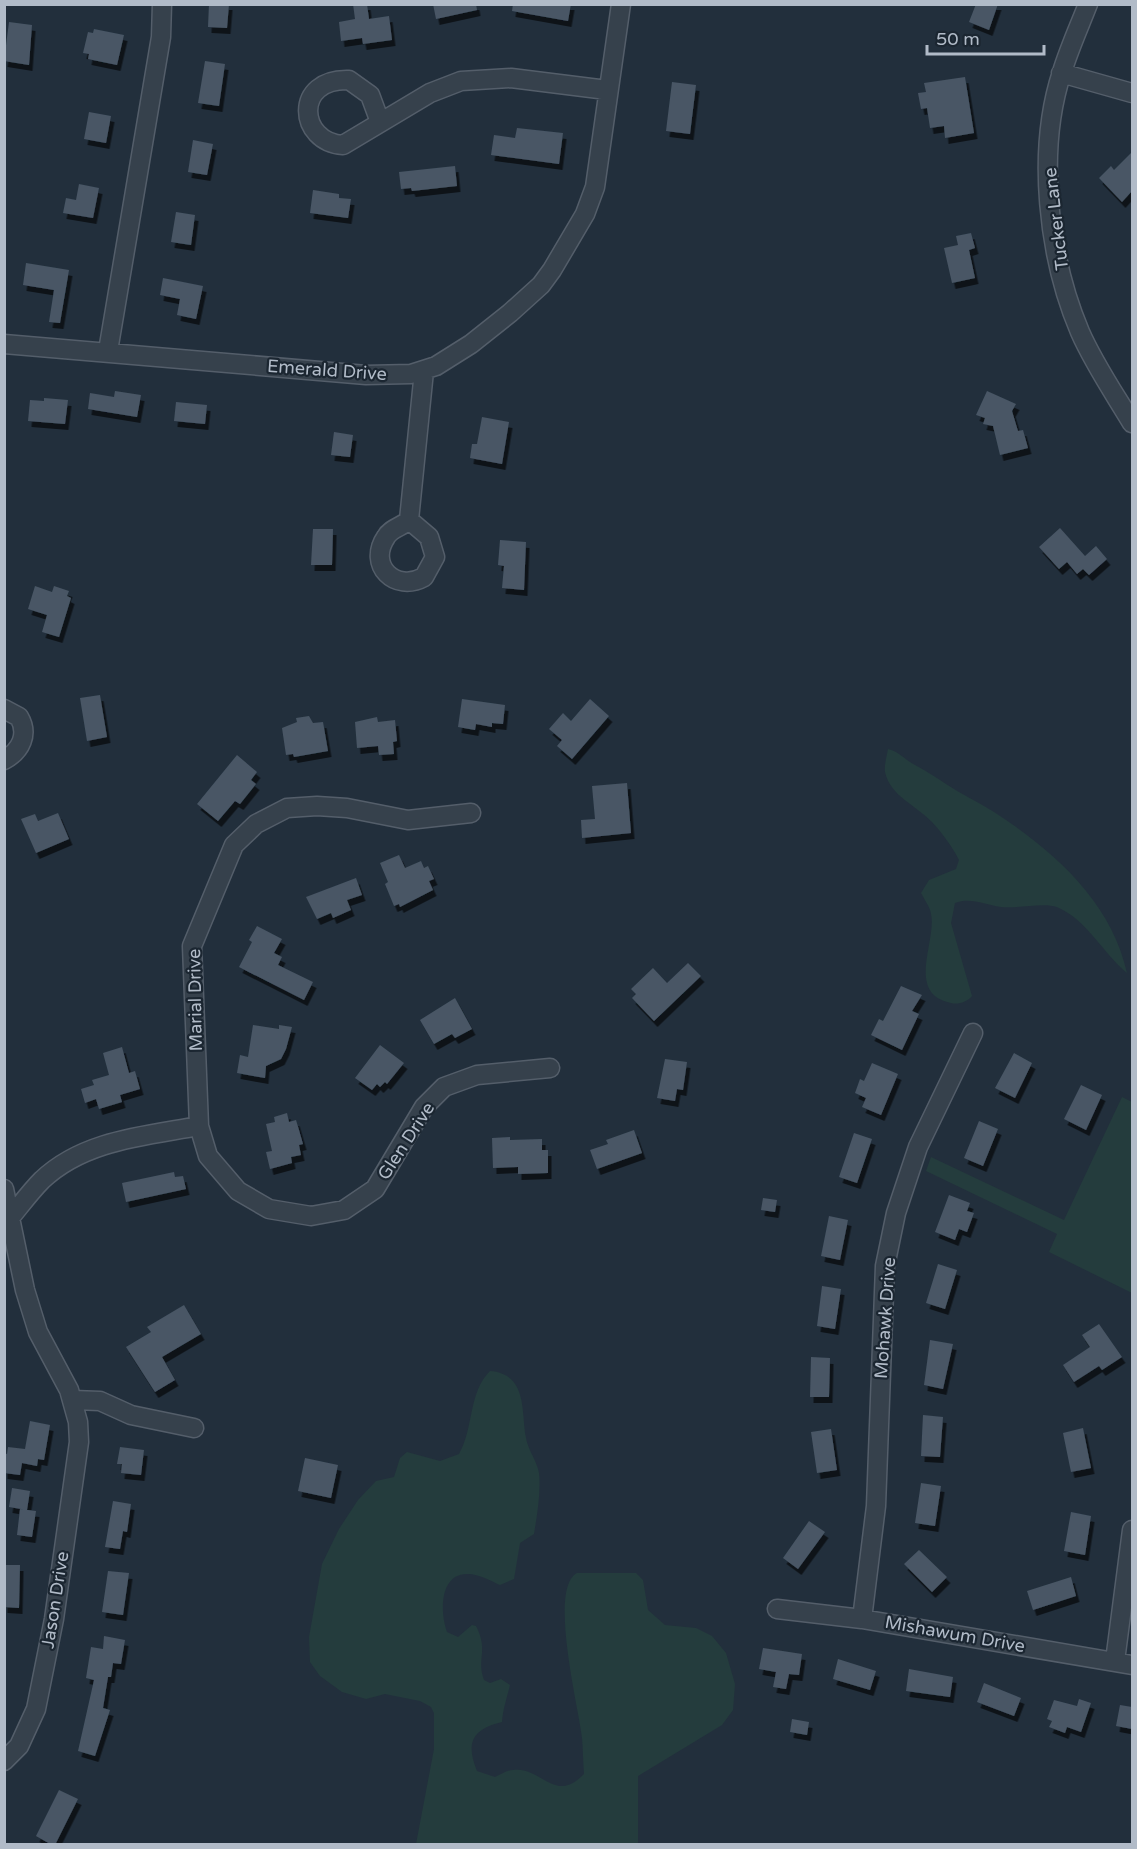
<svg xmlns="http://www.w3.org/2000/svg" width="1137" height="1849" viewBox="0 0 1137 1849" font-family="'Varela Round',sans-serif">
  <defs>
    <filter id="shadow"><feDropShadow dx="3.5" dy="6" stdDeviation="0" flood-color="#0009"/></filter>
  </defs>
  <rect width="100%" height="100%" fill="#222f3c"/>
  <!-- green -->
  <path fill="#243c3d" d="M 888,749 C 900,752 905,760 915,765 C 926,771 936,777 946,784 C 961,794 978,802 994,812 C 1053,850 1112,902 1127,973 C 1102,952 1087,920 1057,907 C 1043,902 1017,909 1001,907 C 985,905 971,897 955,903 L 951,923 L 972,996 C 967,1002 958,1005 951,1003 C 905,994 937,941 931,914 C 930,907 924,899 921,893 L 929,880 L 956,869 L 959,860 C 952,846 942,833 932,822 C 916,805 890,796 885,772 C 884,765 887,755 888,749 Z
    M 1122,1097 L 1132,1102 L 1132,1293 L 1049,1252 L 1057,1234 L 926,1171 L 931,1157 L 1064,1220 Z
    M 490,1371 C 528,1374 521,1412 526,1438 C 528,1450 537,1461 539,1473 C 541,1493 537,1515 534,1534 L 520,1543 L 514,1579 L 500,1585 C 491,1581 479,1574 468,1574 C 439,1573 440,1613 447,1632 L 458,1637 L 472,1625 L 476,1626 C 489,1651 476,1659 484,1680 L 490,1683 L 501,1679 L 510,1685 C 507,1698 503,1708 502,1722 C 473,1729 465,1742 477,1771 L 495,1777 C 500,1775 507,1770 513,1770 C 542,1766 554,1805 584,1774 C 583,1762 583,1749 582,1738 C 579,1709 548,1588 577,1573 L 636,1573 L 643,1580 L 648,1610 L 665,1625 L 696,1628 L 712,1636 L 726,1653 L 735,1684 L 733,1710 L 722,1725 L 638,1776 L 638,1844 L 416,1844 L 434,1749 L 434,1713 L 431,1707 L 420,1701 L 385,1694 L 366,1699 L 342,1692 L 320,1676 L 310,1662 L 309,1637 L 322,1564 L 339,1529 L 358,1500 L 376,1481 L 394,1477 L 400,1458 L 407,1452 L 440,1461 L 459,1454 C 474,1428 468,1393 490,1371 Z"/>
  <!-- building -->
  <path fill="#485665" filter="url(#shadow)" d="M 209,4 L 229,4 L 227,28 L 208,27 Z
    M 353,4 L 367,4 L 369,19 L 389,16 L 392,40 L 363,44 L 362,38 L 341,41 L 339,22 L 355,19 Z
    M 433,4 L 476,4 L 477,10 L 436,19 Z
    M 513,4 L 571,4 L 568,21 L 512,11 Z
    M 976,4 L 998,4 L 989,30 L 969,22 Z
    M 9,22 L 32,25 L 29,65 L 4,61 Z
    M 94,29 L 124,35 L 117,65 L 88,59 L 89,54 L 83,53 L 88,32 L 93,33 Z
    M 205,61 L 225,64 L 219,106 L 198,103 Z
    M 965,77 L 974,133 L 945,138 L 944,126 L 930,128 L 927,108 L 921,109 L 918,93 L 926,92 L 924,83 Z
    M 672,82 L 696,85 L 690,134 L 666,131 Z
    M 89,112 L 111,116 L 106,143 L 84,139 Z
    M 517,128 L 563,133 L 559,164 L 491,155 L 494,135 L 515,138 Z
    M 193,140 L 213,144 L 207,175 L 188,172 Z
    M 1132,152 L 1132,191 L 1122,202 L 1099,178 L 1111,166 L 1114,170 Z
    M 455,166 L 457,186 L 412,191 L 411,188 L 401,189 L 399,172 Z
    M 79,184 L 99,188 L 93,218 L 63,213 L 66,198 L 76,200 Z
    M 313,190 L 339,194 L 339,198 L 351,199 L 348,218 L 310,213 Z
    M 176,212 L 195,215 L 191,245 L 171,242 Z
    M 971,233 L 975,248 L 969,250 L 975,278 L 952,283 L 944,248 L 958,245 L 956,236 Z
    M 26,263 L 69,270 L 60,323 L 49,322 L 54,290 L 23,285 Z
    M 163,278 L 203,286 L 196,319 L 177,315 L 180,299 L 160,295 Z
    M 115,391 L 141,395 L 137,417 L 88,409 L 90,393 L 114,397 Z
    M 987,391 L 1016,404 L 1012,411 L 1018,431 L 1023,430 L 1028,448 L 1000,455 L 993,426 L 983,424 L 985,418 L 976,415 Z
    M 44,398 L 68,400 L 65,424 L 28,421 L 30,400 L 44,401 Z
    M 176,402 L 207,405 L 205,424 L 174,421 Z
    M 482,417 L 509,422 L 502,464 L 470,458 L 472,444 L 477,444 Z
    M 334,432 L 353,435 L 350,457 L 331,455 Z
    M 1060,528 L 1085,556 L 1096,546 L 1107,559 L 1089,575 L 1083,569 L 1077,574 L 1067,562 L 1059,569 L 1039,547 Z
    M 313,529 L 333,529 L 332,565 L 311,565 Z
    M 500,540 L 526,542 L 524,590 L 502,588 L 504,566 L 498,565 Z
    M 35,586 L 52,592 L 54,586 L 69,591 L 67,596 L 71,598 L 59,637 L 42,632 L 47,615 L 28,609 Z
    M 100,695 L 107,737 L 87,741 L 80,698 Z
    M 462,699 L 505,705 L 503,724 L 492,723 L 492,727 L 476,724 L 475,730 L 458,727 Z
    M 590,699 L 609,716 L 572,759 L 557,746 L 562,740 L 549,729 L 563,713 L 571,721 Z
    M 309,716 L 313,723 L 323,722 L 328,751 L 294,757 L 293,754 L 286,755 L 282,728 L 297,722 L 296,718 Z
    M 377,717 L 378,722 L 395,720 L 397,741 L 393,742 L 394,754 L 379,755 L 378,746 L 357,748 L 355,722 Z
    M 237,755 L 257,772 L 251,780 L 256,784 L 240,804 L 235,801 L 218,821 L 197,804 Z
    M 627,783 L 631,833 L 582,838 L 581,820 L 595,819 L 592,786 Z
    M 58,813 L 69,839 L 36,853 L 21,819 L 35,814 L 38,821 Z
    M 399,855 L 405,868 L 421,861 L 424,868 L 428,866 L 434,879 L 429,881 L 433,890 L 400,907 L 399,904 L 394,906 L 385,884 L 388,882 L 380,863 Z
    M 356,878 L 362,895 L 347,900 L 351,910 L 333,918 L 331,913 L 317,919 L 306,897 Z
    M 257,926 L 282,939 L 274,953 L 282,957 L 278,965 L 313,982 L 304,1000 L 239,967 L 252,942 L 249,940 Z
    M 688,963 L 701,976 L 654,1021 L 632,998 L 636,994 L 631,989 L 653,968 L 667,983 Z
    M 901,986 L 922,995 L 912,1011 L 919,1014 L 902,1050 L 871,1035 L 879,1019 L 883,1021 Z
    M 455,998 L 472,1029 L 455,1038 L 452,1034 L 434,1044 L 420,1020 Z
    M 253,1025 L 279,1029 L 279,1025 L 292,1027 L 286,1049 L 281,1059 L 266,1066 L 265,1078 L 237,1073 L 240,1055 L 248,1057 Z
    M 380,1045 L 404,1063 L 387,1084 L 385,1082 L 380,1087 L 377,1084 L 372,1090 L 355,1078 Z
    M 122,1047 L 129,1073 L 135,1071 L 140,1089 L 120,1095 L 122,1102 L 99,1109 L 96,1099 L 85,1103 L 81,1089 L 94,1085 L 92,1080 L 109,1075 L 103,1053 Z
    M 1014,1053 L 1032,1063 L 1015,1098 L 995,1088 Z
    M 665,1059 L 687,1062 L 683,1090 L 677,1089 L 675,1101 L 657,1098 Z
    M 872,1063 L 898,1074 L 881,1115 L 862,1107 L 866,1098 L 855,1093 L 860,1079 L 864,1081 Z
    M 1081,1085 L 1102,1095 L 1086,1130 L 1064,1119 Z
    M 287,1113 L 289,1122 L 296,1120 L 299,1130 L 303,1144 L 299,1145 L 301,1155 L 291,1157 L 292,1163 L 270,1169 L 266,1152 L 272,1151 L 266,1124 L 275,1122 L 274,1117 Z
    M 979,1121 L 998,1129 L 983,1166 L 964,1158 Z
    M 634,1130 L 642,1153 L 597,1169 L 590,1150 L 608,1144 L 606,1140 Z
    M 854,1133 L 872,1139 L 857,1183 L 839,1177 Z
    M 510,1137 L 510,1140 L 542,1139 L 542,1150 L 548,1150 L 548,1173 L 518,1174 L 518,1167 L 493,1168 L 492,1138 Z
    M 174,1172 L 175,1177 L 183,1176 L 186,1189 L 126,1202 L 122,1183 Z
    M 949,1195 L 970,1203 L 967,1211 L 974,1213 L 967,1232 L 959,1229 L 955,1240 L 935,1232 Z
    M 763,1198 L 777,1200 L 775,1212 L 761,1210 Z
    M 829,1216 L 848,1220 L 840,1260 L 821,1256 Z
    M 938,1264 L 957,1270 L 945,1309 L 926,1303 Z
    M 822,1286 L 841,1289 L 835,1329 L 817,1326 Z
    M 184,1305 L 201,1334 L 162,1357 L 175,1380 L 155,1392 L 126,1347 L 151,1332 L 147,1327 Z
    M 1099,1324 L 1122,1357 L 1102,1370 L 1099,1366 L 1074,1382 L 1063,1365 L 1090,1347 L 1082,1335 Z
    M 930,1340 L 953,1344 L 943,1389 L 924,1385 Z
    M 811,1357 L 830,1358 L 829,1397 L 810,1397 Z
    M 923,1415 L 943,1417 L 940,1457 L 921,1456 Z
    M 30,1421 L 50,1425 L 44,1460 L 38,1459 L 37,1466 L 22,1463 L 20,1475 L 4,1473 L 4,1453 L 7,1454 L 8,1447 L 25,1449 Z
    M 1083,1428 L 1091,1468 L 1071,1472 L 1063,1433 Z
    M 831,1429 L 837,1470 L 817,1473 L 811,1432 Z
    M 120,1447 L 144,1450 L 141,1475 L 121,1473 L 122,1464 L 117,1464 Z
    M 305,1458 L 338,1465 L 331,1498 L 298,1491 Z
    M 921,1483 L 941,1486 L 935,1526 L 915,1523 Z
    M 12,1488 L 30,1491 L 27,1510 L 9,1507 Z
    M 113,1501 L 131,1504 L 127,1532 L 123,1531 L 120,1549 L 105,1547 Z
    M 20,1509 L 36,1511 L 32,1537 L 17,1535 Z
    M 1071,1512 L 1091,1516 L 1085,1555 L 1064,1551 Z
    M 809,1521 L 825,1532 L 798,1569 L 783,1558 Z
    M 919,1550 L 947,1577 L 932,1592 L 904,1564 Z
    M 4,1565 L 20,1565 L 19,1608 L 4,1607 Z
    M 108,1571 L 129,1573 L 123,1615 L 102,1612 Z
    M 1071,1577 L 1076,1596 L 1033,1610 L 1027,1591 Z
    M 104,1636 L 125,1640 L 121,1664 L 113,1663 L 111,1677 L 108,1677 L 103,1708 L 110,1710 L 95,1756 L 78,1751 L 94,1680 L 86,1678 L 91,1647 L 103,1649 Z
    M 763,1648 L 802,1654 L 799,1675 L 789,1674 L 786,1689 L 773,1687 L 776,1672 L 759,1669 Z
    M 838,1659 L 876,1671 L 870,1690 L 833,1679 Z
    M 909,1669 L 953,1677 L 950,1697 L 906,1691 Z
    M 984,1683 L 1021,1698 L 1014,1716 L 977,1702 Z
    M 1079,1699 L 1091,1703 L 1081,1732 L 1067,1727 L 1065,1733 L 1049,1727 L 1052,1721 L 1047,1719 L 1054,1700 L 1077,1706 Z
    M 1120,1705 L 1132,1707 L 1132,1729 L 1116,1726 Z
    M 792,1719 L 809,1722 L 807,1735 L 790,1732 Z
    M 59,1790 L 78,1799 L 55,1845 L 52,1845 L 36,1836 Z"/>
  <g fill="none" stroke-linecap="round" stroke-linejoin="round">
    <defs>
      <path id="minor" d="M 1088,4 C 1079,27 1069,49 1062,72 C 1036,151 1048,257 1080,332 C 1094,364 1114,393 1132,423
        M 1061,73 L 1132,93
        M 380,122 L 370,95 L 349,80 C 293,78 298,142 343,145 L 430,93 L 461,81 L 511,78 L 607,90
        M 4,344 L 366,375 L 411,374 L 436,366 L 471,344 L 510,313 L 541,285 L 552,270 L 585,214 L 595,187 L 621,4
        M 108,351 L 161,37 L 162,4
        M 409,520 C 402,527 391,528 386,537 C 367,565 395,593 424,577 L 435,557 L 429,537 L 409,520 L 424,371
        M 4,709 L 19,717 C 29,734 21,751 4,760
        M 471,813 L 408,820 L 347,808 L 317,806 L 287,808 L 256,824 L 234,845 L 192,946 L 199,1126 L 208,1156 L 238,1191 L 269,1209 L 311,1216 L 344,1210 L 375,1189 L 424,1107 L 444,1087 L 477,1075 L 550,1068
        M 4,1189 L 25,1290 L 38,1332 L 69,1390 L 78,1422 L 79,1442 L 54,1619 L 36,1709 L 19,1746 L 4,1761
        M 9,1219 C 20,1206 30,1192 42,1180 C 84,1140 145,1136 199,1126
        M 73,1400 L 100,1401 L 131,1415 L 194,1428
        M 777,1609 L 862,1619 L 1132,1665
        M 862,1619 L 876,1506 L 885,1266 L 896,1213 L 918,1147 L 973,1033
        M 1115,1661 L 1132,1530"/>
    </defs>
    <!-- minor casing -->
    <use href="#minor" stroke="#545e6a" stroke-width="21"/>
    <!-- minor -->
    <use href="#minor" stroke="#36414c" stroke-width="18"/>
  </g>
  <g text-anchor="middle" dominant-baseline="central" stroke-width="4.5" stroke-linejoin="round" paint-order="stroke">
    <!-- street labels -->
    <g font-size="18" fill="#b1bbc8" stroke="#1b2631">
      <text transform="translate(1056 219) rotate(-97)">Tucker Lane</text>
      <text transform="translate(327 370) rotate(4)">Emerald Drive</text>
      <text transform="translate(195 1000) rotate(-91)">Marial Drive</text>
      <text transform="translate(406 1141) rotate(-57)">Glen Drive</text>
      <text transform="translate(885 1318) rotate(-86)">Mohawk Drive</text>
      <text transform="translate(55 1600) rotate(-81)">Jason Drive</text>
      <text transform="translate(955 1634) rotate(10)">Mishawum Drive</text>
    </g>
  </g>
  <!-- border -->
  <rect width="1137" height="1849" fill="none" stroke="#b1bbc8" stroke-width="12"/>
  <!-- scale -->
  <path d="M927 45v9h117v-9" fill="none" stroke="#b1bbc8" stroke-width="3"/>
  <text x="936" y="45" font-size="18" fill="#b1bbc8" stroke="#1b2631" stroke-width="4.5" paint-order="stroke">50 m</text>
</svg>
